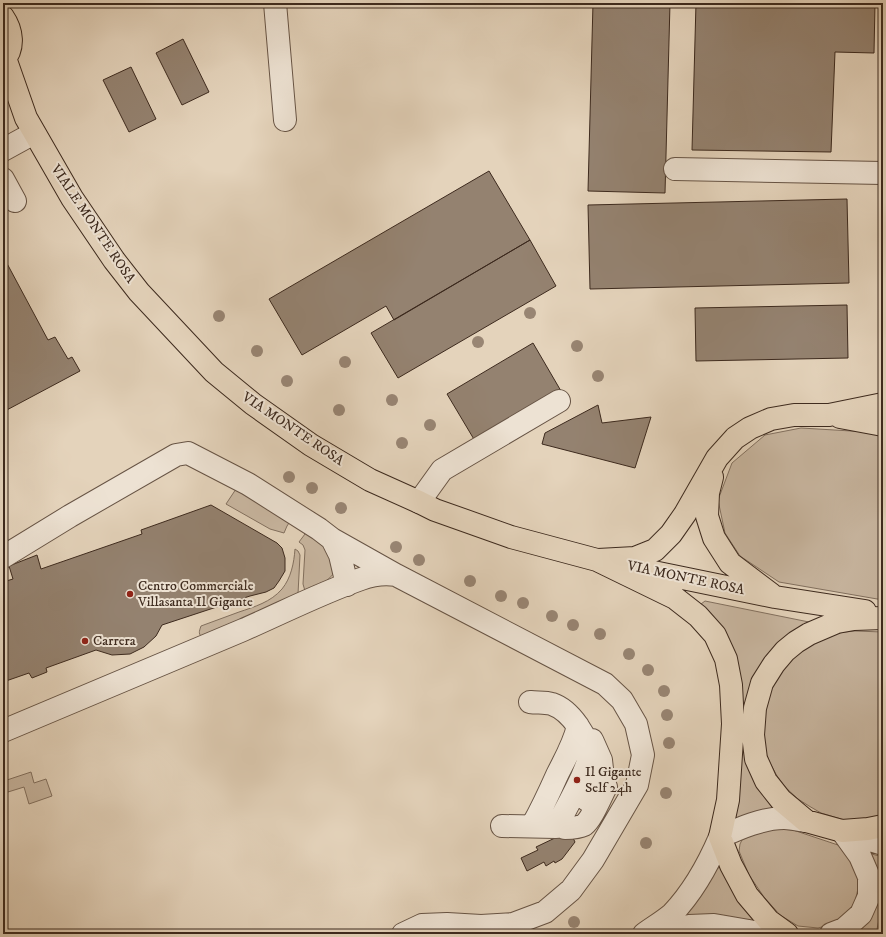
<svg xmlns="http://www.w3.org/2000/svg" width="886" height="937" viewBox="0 0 886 937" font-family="'IM FELL DW Pica',serif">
  <rect width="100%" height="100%" fill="#e4d3bb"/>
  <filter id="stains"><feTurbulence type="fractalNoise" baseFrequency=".005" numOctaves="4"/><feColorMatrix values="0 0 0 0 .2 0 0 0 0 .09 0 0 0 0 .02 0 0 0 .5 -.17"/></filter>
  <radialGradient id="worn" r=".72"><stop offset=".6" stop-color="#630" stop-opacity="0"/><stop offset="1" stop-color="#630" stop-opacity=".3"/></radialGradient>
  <!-- green -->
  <path fill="#c8b6a0" stroke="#82705f" d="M 801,428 L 868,432 L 883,436 L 883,600 L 779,582 L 740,556 L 725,533 L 718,500 L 732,463 L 765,435 Z
    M 238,486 L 291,520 L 287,526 L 284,533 L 270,529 L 226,504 Z
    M 308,530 L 324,539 L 336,570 C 328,583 318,585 305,591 L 303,584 L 305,550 L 303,545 L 299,542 Z
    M 295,549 L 298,551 L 300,555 L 298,594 L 203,638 C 198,634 199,632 201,626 C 214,621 226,617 239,612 C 254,607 271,602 282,589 C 291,578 294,563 295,549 Z
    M 705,601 L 814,623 L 750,696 L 781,813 L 734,823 L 738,690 L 701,604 Z
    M 855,631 L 883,632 L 883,816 L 872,819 L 844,820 L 821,813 L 809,806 L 798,799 L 785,787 L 777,776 L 770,763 L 765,751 L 762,735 L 766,698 L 778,676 L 795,655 L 823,636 L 845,632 Z
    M 31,772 L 34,783 L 46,779 L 52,796 L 29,804 L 24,787 L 8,792 L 4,781 Z
    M 780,829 L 793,830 L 838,845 L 849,856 L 856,868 L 859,884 L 855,902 L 846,915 L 833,924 L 818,928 L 798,926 L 780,915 L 764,897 L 749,875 L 739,851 L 740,844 L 743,838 L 764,831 Z
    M 868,853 L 883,857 L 883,900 L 876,934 L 855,934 L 859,931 L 870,917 Z
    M 724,866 L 759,924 L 681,921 L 715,869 Z"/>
  <!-- building -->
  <path fill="#948270" stroke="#3d2a1e" d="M 593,3 L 670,3 L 665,193 L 588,191 Z
    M 696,3 L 875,3 L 874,53 L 835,52 L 831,152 L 692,150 Z
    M 183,39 L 209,92 L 182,105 L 156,53 Z
    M 131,67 L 156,119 L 129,132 L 103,80 Z
    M 489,171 L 530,240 L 394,320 L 386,306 L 302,355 L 269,299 Z
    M 847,199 L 849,283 L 590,289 L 588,205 Z
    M 530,240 L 556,286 L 398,378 L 371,333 Z
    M 3,256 L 48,340 L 55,337 L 68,359 L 72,357 L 80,371 L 3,412 Z
    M 847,305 L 848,358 L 696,361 L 695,308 Z
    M 533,343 L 561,391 L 475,441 L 447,394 Z
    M 598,405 L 602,423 L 651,417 L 635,468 L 542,444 L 545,433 Z
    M 211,505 L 277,543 L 282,548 L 285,558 L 285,571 L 279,581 L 274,588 L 266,592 L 250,596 L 162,625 L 156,636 L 144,647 L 130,654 L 112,655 L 96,650 L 46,668 L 47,672 L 32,678 L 29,673 L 3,682 L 3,582 L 13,579 L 9,566 L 37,555 L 41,569 L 142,534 L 141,530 Z
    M 570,832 L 575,842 L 562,859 L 555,863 L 554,861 L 546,866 L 544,862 L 527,871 L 521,858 L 538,850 L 536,847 L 557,837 Z"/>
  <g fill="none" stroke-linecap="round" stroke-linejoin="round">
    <defs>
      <path id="minor" d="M 275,3 L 285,120
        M 3,150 L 34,133
        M 675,169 L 883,173
        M 3,179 L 15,201
        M 419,502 L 442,470 L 559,401
        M 332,539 L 340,555 L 347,585
        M 3,557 L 70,516 L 176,455 L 188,453 L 248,484 L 319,529 L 332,539 L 396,575
        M 3,731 C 83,698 163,664 243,630 C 282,613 321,593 361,579 C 372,575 384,573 396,575 L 605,684 L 622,700 L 636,724 L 643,755 L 637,785 L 593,860 L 571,890 L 545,912 L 513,924 L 481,926 L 447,924 L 422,925 L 403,934
        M 587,800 L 602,769 L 601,760 L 593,742 L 592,740
        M 502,826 L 556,827 C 565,811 574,794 582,777 C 584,771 588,764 589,757 C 590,738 570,710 552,704 C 545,702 537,703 530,702
        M 532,826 C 541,810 549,793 557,775 C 565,759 574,744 578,726
        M 565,828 C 571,828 578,828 584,825 C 592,819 601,796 606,787
        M 842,831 L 883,844
        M 644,934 C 652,928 664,921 672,914 C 693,892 708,865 720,837 C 740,828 763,818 784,818 C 791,818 799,820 806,821
        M 662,934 L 689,926 L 714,925 L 766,934
        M 831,934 L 844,929 L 861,914 L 869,896 L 869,877 L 860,856 L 842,831"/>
      <path id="major" d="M 3,17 C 12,30 15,48 3,61
        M 5,58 L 26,118 L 72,198 L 114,260 L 139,292 L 214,372 L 253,404 L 311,445 L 370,480 L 419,502 L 435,510 L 511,537 L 597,560 L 675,598 L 698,616 L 715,635 L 726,659 L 731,685 L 733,724 L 728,800 L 720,837 L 731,865 L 747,895 L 769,921 L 787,934
        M 840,417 L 883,425
        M 712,477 L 708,493 L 707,516 L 714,538 L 730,563 L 771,594
        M 598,560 L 635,558 L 655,550 L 671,534 L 685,514 L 717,458 L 735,438 L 750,428 L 771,419 L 794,415 L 829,415 L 883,404
        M 629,567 L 775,597 L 865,611
        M 883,618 L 854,619 L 837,622 L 809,634 L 796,642 L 785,651 L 774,664 L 762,683 L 755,708 L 753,735 L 756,759 L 766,781 L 781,800 L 806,821 L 842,831 L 868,829 L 883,826"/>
    </defs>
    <!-- minor casing -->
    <use href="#minor" stroke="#675445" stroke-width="24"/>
    <!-- major casing -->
    <use href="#major" stroke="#3d2a1e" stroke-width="24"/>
    <!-- minor -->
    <use href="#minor" stroke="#ede2d3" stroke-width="22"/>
    <!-- major -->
    <use href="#major" stroke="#e4d3bb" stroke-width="22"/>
  </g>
  <!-- trees -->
  <g fill="#988573">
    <circle cx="530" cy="313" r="6"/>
    <circle cx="219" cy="316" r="6"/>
    <circle cx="478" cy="342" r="6"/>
    <circle cx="577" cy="346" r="6"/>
    <circle cx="257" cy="351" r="6"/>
    <circle cx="345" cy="362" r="6"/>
    <circle cx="598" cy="376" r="6"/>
    <circle cx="287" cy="381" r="6"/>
    <circle cx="392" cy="400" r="6"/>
    <circle cx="339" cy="410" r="6"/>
    <circle cx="430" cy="425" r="6"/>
    <circle cx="402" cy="443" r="6"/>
    <circle cx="289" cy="477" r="6"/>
    <circle cx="312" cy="488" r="6"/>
    <circle cx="341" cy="508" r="6"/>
    <circle cx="396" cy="547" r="6"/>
    <circle cx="419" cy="560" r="6"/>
    <circle cx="470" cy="581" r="6"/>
    <circle cx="501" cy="596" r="6"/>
    <circle cx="523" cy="603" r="6"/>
    <circle cx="552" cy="616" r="6"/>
    <circle cx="573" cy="625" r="6"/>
    <circle cx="600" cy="634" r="6"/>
    <circle cx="629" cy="654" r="6"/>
    <circle cx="648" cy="670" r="6"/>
    <circle cx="664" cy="691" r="6"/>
    <circle cx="667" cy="715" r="6"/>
    <circle cx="669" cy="743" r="6"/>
    <circle cx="666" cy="793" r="6"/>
    <circle cx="646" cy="843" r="6"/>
    <circle cx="574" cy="922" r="6"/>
  </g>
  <!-- markers -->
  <g fill="#8f2418" stroke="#ede2d3" stroke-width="1.5">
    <circle cx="130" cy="594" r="4"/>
    <circle cx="85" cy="641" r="4"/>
    <circle cx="577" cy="780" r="4"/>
  </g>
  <g text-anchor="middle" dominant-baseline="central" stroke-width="4" stroke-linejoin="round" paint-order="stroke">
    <!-- street labels -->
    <g font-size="14" fill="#3d2a1e" stroke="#ede2d3">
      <text transform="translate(93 224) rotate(56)">VIALE MONTE ROSA</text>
      <text transform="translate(293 429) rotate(34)">VIA MONTE ROSA</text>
      <text transform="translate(686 578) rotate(12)">VIA MONTE ROSA</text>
    </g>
    <!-- poi labels -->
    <g font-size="14" fill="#3d2a1e" stroke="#ede2d3" text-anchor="start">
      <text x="138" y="586">Centro Commerciale<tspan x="138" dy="16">Villasanta Il Gigante</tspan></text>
      <text x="93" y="641">Carrera</text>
      <text x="585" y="772">Il Gigante<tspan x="585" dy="16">Self 24h</tspan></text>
    </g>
  </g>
  <!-- margin -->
  <rect width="886" height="937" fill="none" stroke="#e4d3bb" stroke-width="16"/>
  <rect x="4" y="4" width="878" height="929" fill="none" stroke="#3d2a1e" stroke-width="2"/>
  <rect x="8" y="8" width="870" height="921" fill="none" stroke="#3d2a1e"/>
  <rect width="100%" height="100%" filter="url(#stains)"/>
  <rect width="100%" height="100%" fill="url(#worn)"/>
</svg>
